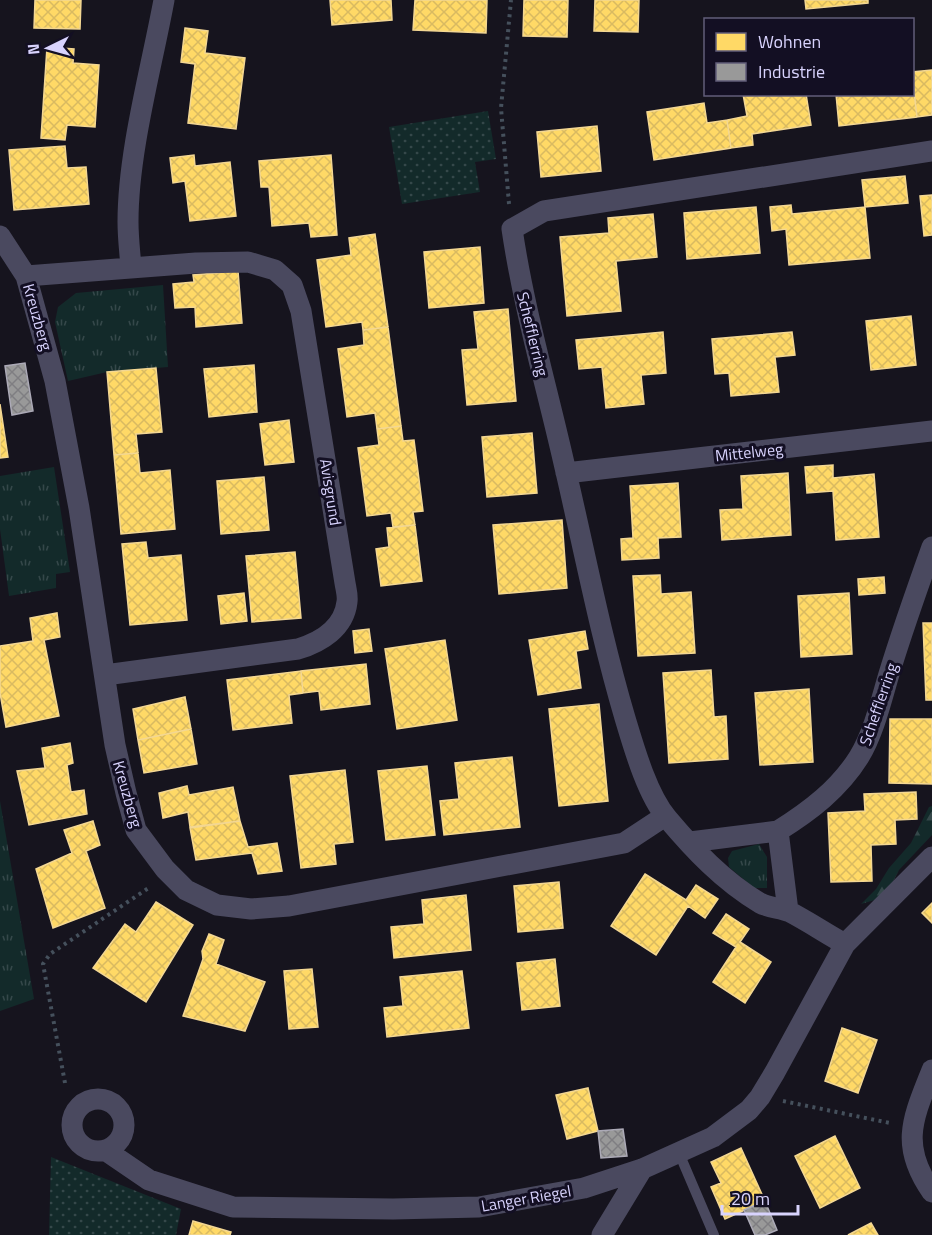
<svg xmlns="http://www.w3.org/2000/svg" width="932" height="1235" viewBox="0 0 932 1235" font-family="'Titillium Web',sans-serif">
  <defs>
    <pattern id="grass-tufts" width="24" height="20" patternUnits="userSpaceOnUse" patternTransform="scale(1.5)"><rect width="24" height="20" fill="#132a2a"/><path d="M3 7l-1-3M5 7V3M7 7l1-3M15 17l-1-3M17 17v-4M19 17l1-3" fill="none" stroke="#35484a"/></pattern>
    <pattern id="forest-firs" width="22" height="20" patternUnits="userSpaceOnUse" patternTransform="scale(1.5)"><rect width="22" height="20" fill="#132a2a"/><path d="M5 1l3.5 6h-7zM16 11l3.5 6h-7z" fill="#35484a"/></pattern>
    <pattern id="park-dots" width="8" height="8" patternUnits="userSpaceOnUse" patternTransform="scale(1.5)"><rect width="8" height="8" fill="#132a2a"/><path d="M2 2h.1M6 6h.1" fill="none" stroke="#35484a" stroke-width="1.8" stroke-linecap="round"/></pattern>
    <pattern id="homes-cross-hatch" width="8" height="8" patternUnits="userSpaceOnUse" patternTransform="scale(1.5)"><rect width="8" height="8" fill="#ffd966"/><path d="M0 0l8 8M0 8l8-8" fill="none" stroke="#d9ba61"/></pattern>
    <pattern id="industry-cross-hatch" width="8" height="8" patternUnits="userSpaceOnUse" patternTransform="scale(1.5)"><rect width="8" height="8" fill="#999"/><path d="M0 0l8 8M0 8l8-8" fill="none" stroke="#7f7e82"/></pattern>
  </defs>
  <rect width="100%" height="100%" fill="#16141e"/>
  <!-- grass -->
  <path fill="url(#grass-tufts)" d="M 163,285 L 168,367 L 107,372 L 68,381 L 55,322 L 58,307 L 76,293 Z
    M 54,467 L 70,572 L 56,574 L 56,588 L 9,596 L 0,529 L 0,476 Z
    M 0,801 L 34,999 L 0,1011 Z
    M 759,844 L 767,857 L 767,888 L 754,888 L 729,867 L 728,858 L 732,851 Z"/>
  <!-- forest -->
  <path fill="url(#forest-firs)" d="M 932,806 L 932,835 L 899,870 L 885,897 L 861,904 L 876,889 L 889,868 L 911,843 L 929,807 Z"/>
  <!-- park -->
  <path fill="url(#park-dots)" d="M 488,111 L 496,159 L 475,162 L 480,192 L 402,204 L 389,127 Z
    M 51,1157 L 181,1209 L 176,1235 L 49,1235 Z"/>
  <!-- homes -->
  <path fill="url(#homes-cross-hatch)" stroke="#f3d793" stroke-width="1.5" d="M 35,0 L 81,0 L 80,29 L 34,28 Z
    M 330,0 L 391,0 L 392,20 L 332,25 Z
    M 415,0 L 487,0 L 486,33 L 413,30 Z
    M 524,0 L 568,0 L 567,37 L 523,36 Z
    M 595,0 L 639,0 L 638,32 L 594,31 Z
    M 805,0 L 868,0 L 868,3 L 806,9 Z
    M 185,28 L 208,31 L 205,53 L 245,58 L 236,129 L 188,123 L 195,64 L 181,62 Z
    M 47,47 L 74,49 L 73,63 L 99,65 L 95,127 L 67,125 L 65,140 L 41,138 Z
    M 932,70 L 932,115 L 917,117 L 912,72 Z
    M 912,76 L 917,117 L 839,126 L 836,94 L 912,94 Z
    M 743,94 L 806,94 L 811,125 L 752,134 L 753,145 L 731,148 L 727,120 L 747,116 Z
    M 704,103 L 707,123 L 727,120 L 731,148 L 654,160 L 647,112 Z
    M 597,126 L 601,171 L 541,177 L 537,132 Z
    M 65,146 L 67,168 L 86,167 L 89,204 L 14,210 L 9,150 Z
    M 194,155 L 195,166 L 230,162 L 236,216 L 190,221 L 185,181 L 173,183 L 170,158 Z
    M 331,155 L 337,235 L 311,237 L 309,223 L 272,226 L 269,187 L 261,187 L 259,161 Z
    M 905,176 L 908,203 L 865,207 L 862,180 Z
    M 932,195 L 932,235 L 924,236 L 920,196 Z
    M 791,205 L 792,214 L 865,207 L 870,258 L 789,265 L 786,229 L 772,231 L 770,207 Z
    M 756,207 L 760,253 L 687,259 L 684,213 Z
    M 653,214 L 657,257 L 616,261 L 621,311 L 567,316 L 560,237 L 609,233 L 608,218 Z
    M 375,234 L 388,327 L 363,330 L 362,322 L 326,327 L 317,260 L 351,255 L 349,238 Z
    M 480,247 L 484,303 L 429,308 L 424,252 Z
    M 238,271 L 242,323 L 196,327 L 195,307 L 175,308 L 173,284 L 194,282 L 193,275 Z
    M 508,309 L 516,401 L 467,405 L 462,350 L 478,349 L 474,312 Z
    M 911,316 L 916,365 L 871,370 L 866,321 Z
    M 388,327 L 401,426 L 377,429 L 375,413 L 347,417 L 338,349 L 364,345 L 363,330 Z
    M 663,332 L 666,373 L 641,375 L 644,404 L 606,408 L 602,367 L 579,369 L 576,340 Z
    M 792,332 L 795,355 L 775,357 L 779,392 L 731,396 L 729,373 L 715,374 L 712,339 Z
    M 254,365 L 257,412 L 209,417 L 204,369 Z
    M 156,368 L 162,432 L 136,434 L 138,453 L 114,455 L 107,372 Z
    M 0,404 L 8,457 L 0,458 Z
    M 289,420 L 294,462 L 265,465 L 260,424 Z
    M 401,426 L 403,441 L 414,440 L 423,511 L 413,512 L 415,525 L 393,527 L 391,513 L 367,516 L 358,448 L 379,445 L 377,429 Z
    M 532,433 L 537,493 L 487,497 L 482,437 Z
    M 138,453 L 140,473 L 170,470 L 175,529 L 121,534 L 114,455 Z
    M 833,465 L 833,478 L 874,474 L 879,537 L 836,540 L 833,491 L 807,493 L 805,467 Z
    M 788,473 L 791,535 L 722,540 L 720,510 L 743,509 L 741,476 Z
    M 264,477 L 269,530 L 221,534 L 217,481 Z
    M 678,483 L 681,537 L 658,538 L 659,558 L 622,560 L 621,539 L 633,538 L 630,486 Z
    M 562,520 L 567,588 L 499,594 L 493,525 Z
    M 415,525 L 422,581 L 381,586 L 376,549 L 389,547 L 387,528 Z
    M 146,542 L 148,558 L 181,555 L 187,620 L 130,625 L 122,544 Z
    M 295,552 L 301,618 L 252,622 L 246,556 Z
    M 660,575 L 661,594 L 691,592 L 695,653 L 638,656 L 633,576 Z
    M 884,577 L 885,593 L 859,595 L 858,579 Z
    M 244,593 L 247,621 L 221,624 L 218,596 Z
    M 849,593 L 852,654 L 801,657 L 798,596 Z
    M 57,613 L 60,637 L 44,640 L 59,716 L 6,727 L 0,693 L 0,646 L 33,641 L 30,618 Z
    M 923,623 L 932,623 L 932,700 L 926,700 Z
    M 369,629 L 372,651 L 355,653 L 353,631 Z
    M 585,631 L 588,649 L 576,651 L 581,688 L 538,695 L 529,640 Z
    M 445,640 L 457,720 L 397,729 L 385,649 Z
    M 366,664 L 370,704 L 321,710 L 319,691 L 303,693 L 301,671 Z
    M 711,670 L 714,717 L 726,716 L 728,759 L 669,763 L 663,673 Z
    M 301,671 L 303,693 L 289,695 L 292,723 L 233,730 L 227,680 Z
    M 809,689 L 813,762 L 760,765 L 755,693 Z
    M 185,697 L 191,729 L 138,740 L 133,709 Z
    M 599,704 L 608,801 L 559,806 L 549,709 Z
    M 890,719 L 932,719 L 932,784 L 889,783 Z
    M 191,729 L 197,764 L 144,773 L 138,740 Z
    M 70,743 L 73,763 L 67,765 L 71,792 L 84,790 L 87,814 L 29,825 L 17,771 L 45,768 L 42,748 Z
    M 512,757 L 520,827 L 444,835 L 440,801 L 459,799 L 455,763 Z
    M 427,766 L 435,835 L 386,840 L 378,771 Z
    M 345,770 L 353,842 L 334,844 L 336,864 L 301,868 L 290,776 Z
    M 187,786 L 189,795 L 233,787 L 240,821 L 190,827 L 188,812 L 163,818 L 159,793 Z
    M 916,792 L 917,819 L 895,820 L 896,844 L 871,845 L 872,881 L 831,882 L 828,813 L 865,811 L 864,794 Z
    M 93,821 L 100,845 L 86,851 L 105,908 L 53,928 L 36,869 L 72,853 L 64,830 Z
    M 240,821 L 248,847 L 277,843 L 282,871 L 258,874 L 252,853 L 196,860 L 190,828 Z
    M 645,874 L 686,900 L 696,885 L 718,899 L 705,918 L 688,906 L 656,955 L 611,926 Z
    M 559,882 L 563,928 L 518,932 L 514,886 Z
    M 466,895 L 471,950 L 394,958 L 391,927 L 424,924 L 422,900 Z
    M 156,902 L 193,925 L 146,1002 L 93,968 L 125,924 L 136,932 Z
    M 932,903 L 932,923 L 922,913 Z
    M 726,914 L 749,929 L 740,942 L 771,962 L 745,1003 L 713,982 L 736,947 L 713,933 Z
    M 209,934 L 224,940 L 216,964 L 265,982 L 245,1031 L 183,1016 L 203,959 L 202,951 Z
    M 555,959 L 560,1006 L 522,1010 L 517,963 Z
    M 312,969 L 318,1027 L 289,1029 L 284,971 Z
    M 462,971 L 469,1028 L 387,1037 L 384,1008 L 403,1006 L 400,977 Z
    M 842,1028 L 877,1040 L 858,1093 L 825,1081 Z
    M 588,1088 L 598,1131 L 567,1139 L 556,1095 Z
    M 835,1136 L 860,1188 L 820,1208 L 795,1156 Z
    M 741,1148 L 765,1201 L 725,1219 L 711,1187 L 721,1183 L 711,1162 Z
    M 193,1221 L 231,1232 L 230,1235 L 189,1235 Z
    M 871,1223 L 878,1235 L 848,1235 Z"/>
  <!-- industry -->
  <path fill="url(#industry-cross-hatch)" stroke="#acaab7" stroke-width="1.5" d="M 25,363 L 33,411 L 12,415 L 5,366 Z
    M 623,1129 L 627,1156 L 601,1158 L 598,1131 Z
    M 765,1201 L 777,1230 L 765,1235 L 755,1235 L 744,1210 Z"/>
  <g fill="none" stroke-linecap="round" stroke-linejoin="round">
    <!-- path -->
    <path stroke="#45505c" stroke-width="4" stroke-dasharray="3 4.5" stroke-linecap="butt" d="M 509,204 L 501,108 L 511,0
      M 65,1083 L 43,964 L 50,954 L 150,887
      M 783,1101 L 890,1123"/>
    <!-- lane -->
    <path stroke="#4a495f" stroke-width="10" d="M 679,1153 L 714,1235"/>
    <!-- street -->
    <path stroke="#4a495f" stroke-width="21" d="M 0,236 L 26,276 L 55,381 L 79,508 L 115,745 L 126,793 L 136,830 L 165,869 L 186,890 L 217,905 L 251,909 L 289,906 L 624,843 L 665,816
      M 131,268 C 130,253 128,238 128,222 C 128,152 151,70 164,0
      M 26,276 L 196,263 L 248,262 L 275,270 L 292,285 L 301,311 L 345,583 C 346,589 348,596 347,602 C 344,628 321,642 298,649 L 105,675
      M 566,473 L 932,431
      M 778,831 C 810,811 839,789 859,757 C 874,732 881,701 889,674 C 902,631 917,589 932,547
      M 690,842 L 778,831 L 788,911
      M 845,944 C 827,934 809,922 790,912 C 781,908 769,908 760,903 C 723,881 694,850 667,818 C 647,794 634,748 625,718 C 601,637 585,554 566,472 C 548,391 524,311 512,229 L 544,211 L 932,151
      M 932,1070 C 913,1118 899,1145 932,1192
      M72 1125a26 26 0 1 1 52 0a26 26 0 1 1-52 0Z
      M 105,1150 L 149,1180 L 233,1207 L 393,1209 L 479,1207 L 584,1188 L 642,1169 L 713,1137 L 749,1110 L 760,1097 L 775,1072 L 845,944 L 932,857
      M 602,1235 L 642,1169"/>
  </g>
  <g text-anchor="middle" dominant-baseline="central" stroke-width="6" stroke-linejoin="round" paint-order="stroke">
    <!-- street labels -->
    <g font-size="16" fill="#d8d3fd" stroke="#130f23">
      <text transform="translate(38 317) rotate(74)">Kreuzberg</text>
      <text transform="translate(533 334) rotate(76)">Schefflerring</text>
      <text transform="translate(749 452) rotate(-6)">Mittelweg</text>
      <text transform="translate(331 492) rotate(81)">Avisgrund</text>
      <text transform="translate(878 704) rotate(-71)">Schefflerring</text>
      <text transform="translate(128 794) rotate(74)">Kreuzberg</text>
      <text transform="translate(526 1198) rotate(-10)">Langer Riegel</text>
    </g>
  </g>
  <!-- legend -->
  <rect x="704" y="18" width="210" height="78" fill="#130f23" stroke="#625d7a" stroke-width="1.5"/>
  <rect x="716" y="33" width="30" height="18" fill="#ffd966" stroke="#625d7a" stroke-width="1.5"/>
  <text x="758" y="48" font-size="18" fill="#d8d3fd">Wohnen</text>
  <rect x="716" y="63" width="30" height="18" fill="#999999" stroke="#625d7a" stroke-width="1.5"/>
  <text x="758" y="78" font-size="18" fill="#d8d3fd">Industrie</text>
  <!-- north arrow -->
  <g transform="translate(48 48) rotate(265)" stroke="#130f23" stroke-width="4.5" paint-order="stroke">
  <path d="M0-4.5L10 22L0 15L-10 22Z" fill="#d8d3fd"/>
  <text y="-9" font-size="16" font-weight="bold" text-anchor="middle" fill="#d8d3fd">N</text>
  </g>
  <!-- scale -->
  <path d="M722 1205v9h76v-9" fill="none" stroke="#d8d3fd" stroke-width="3"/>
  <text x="731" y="1205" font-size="18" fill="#d8d3fd" stroke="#130f23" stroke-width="4.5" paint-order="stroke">20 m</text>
</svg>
